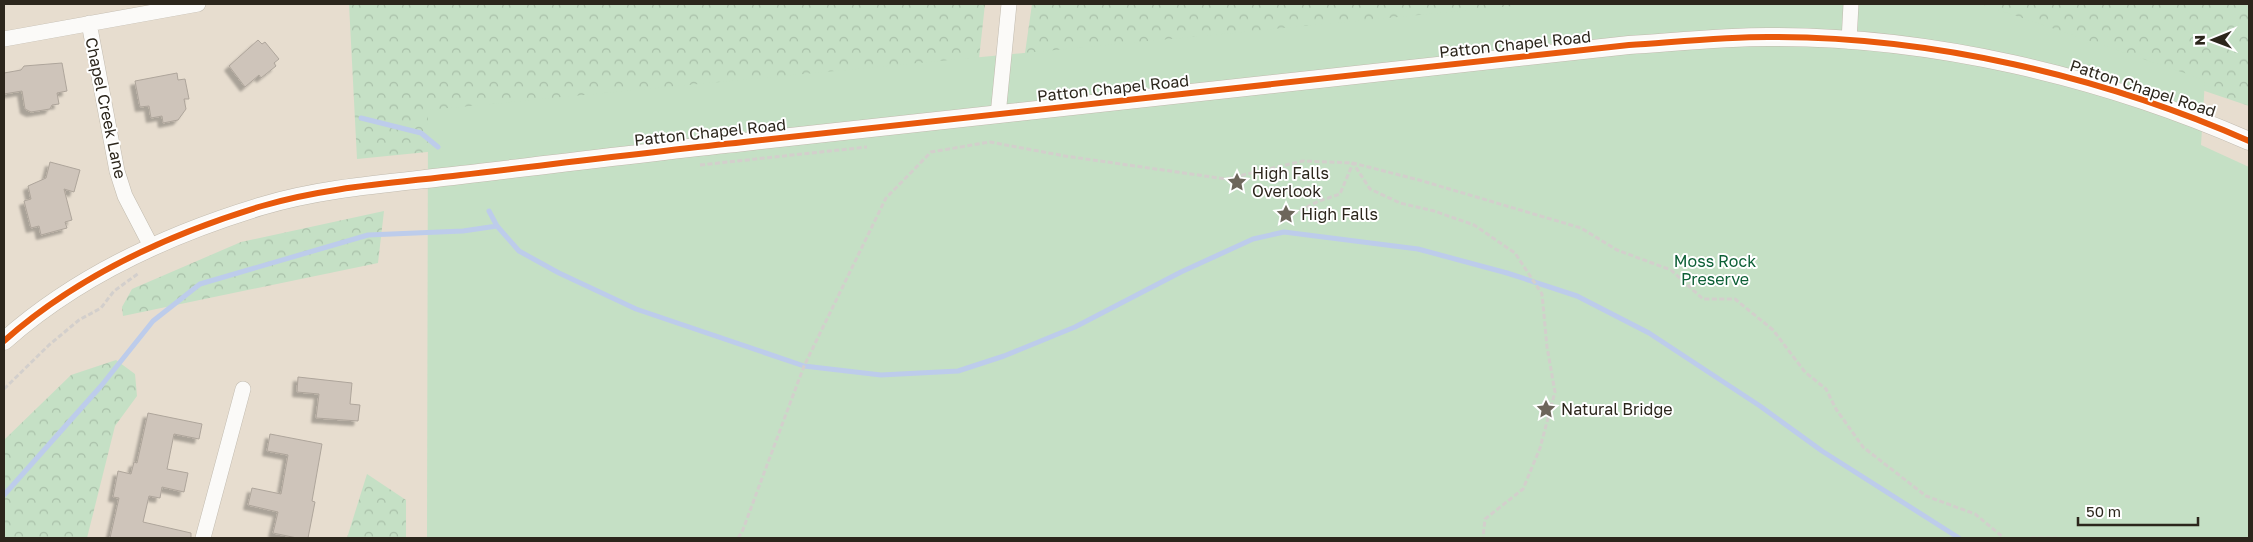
<svg xmlns="http://www.w3.org/2000/svg" width="2253" height="542" viewBox="0 0 2253 542" font-family="'Golos Text',sans-serif">
  <defs>
    <pattern id="forest-crowns" width="20" height="18" patternUnits="userSpaceOnUse" patternTransform="scale(1.25)"><rect width="20" height="18" fill="#c5e0c5"/><path d="M2 6a3 3 0 1 1 6 0M12 15a3 3 0 1 1 6 0" fill="none" stroke="#a9c0a9"/></pattern>
    <filter id="shadow"><feDropShadow dx="-4.5" dy="4.5" stdDeviation="1" flood-color="#0004"/></filter>
  </defs>
  <rect width="100%" height="100%" fill="#e7ddcf"/>
  <!-- forest -->
  <path fill="url(#forest-crowns)" d="M 349,4 L 985,4 L 976,86 L 963,99 L 357,159 Z
    M 1032,4 L 1816,4 L 1020,88 Z
    M 1878,4 L 2249,4 L 2249,106 L 2181,83 Z
    M 384,211 L 378,263 L 123,316 L 122,307 L 132,289 L 241,242 Z
    M 116,360 L 135,374 L 137,396 L 115,426 L 87,538 L 4,538 L 4,440 L 71,375 Z
    M 367,474 L 406,500 L 406,538 L 347,538 Z"/>
  <!-- park -->
  <path fill="#c5e0c5" d="M 1535,4 L 1981,4 L 2205,80 L 2201,145 L 2249,167 L 2249,538 L 427,538 L 428,110 Z"/>
  <g fill="none" stroke-linecap="round" stroke-linejoin="round">
    <!-- stream -->
    <path stroke="#bdcceb" stroke-width="5" d="M 361,118 L 421,133 L 438,147
      M 489,211 L 497,226 L 519,251 L 559,273 L 636,309 L 804,366 L 881,375 L 958,371 L 1004,356 L 1075,327 L 1181,272 L 1253,239 L 1284,232 L 1418,249 L 1507,273 L 1577,296 L 1649,333 L 1760,406 L 1822,451 L 1959,538
      M 4,495 L 101,386 L 153,321 L 200,284 L 368,235 L 463,231 L 497,226"/>
  </g>
  <!-- building -->
  <path fill="#cec4ba" stroke="#aea59b" filter="url(#shadow)" d="M 258,40 L 262,44 L 265,42 L 279,59 L 274,63 L 276,66 L 261,78 L 259,75 L 245,87 L 229,66 Z
    M 62,63 L 67,91 L 57,93 L 59,104 L 52,105 L 50,109 L 31,112 L 25,109 L 22,91 L 4,94 L 4,73 L 21,70 L 24,66 Z
    M 177,73 L 178,80 L 185,79 L 189,99 L 184,99 L 186,109 L 178,120 L 163,123 L 162,116 L 151,118 L 149,106 L 140,107 L 135,81 Z
    M 50,162 L 80,170 L 74,192 L 64,189 L 72,220 L 65,222 L 67,228 L 41,235 L 39,226 L 31,228 L 24,201 L 31,199 L 28,186 L 46,178 Z
    M 298,377 L 352,383 L 350,404 L 360,405 L 358,421 L 316,418 L 319,394 L 297,392 Z
    M 148,413 L 202,424 L 199,439 L 174,434 L 167,469 L 188,473 L 184,492 L 162,487 L 160,498 L 149,496 L 143,522 L 191,533 L 191,538 L 110,538 L 119,498 L 113,497 L 118,471 L 131,474 L 134,462 L 137,463 Z
    M 270,434 L 322,444 L 312,501 L 315,502 L 308,538 L 297,538 L 273,533 L 278,512 L 248,505 L 252,488 L 281,494 L 288,455 L 267,451 Z"/>
  <g fill="none" stroke-linecap="round" stroke-linejoin="round">
    <defs>
      <path id="minor" d="M 89,23 L 117,171 L 125,196 L 151,246
        M 4,39 L 198,4
        M 1849,41 L 1851,4
        M 998,115 L 1009,4
        M 203,538 L 243,389"/>
      <path id="tertiary" d="M 4,341 C 77,276 169,234 262,206 C 326,187 395,183 461,175 C 555,164 650,152 744,142 C 1039,110 1334,77 1629,45 C 1675,42 1722,37 1768,37 C 1930,36 2101,76 2249,141"/>
    </defs>
    <!-- minor casing -->
    <use href="#minor" stroke="#c1baae" stroke-width="16"/>
    <!-- tertiary casing -->
    <use href="#tertiary" stroke="#c1baae" stroke-width="19"/>
    <!-- path -->
    <path stroke="#d3cfcc" stroke-width="3" stroke-dasharray="5 2.5" stroke-linecap="butt" d="M 700,165 L 867,147
      M 1293,214 L 1319,201 L 1340,194 L 1353,163 L 1370,189 L 1400,203 L 1434,211 L 1474,225 L 1515,253 L 1542,294 L 1547,347 L 1555,392 L 1540,448 L 1523,489 L 1485,519 L 1483,538
      M 4,389 L 49,345 L 79,320 L 101,308 L 114,291 L 139,273
      M 738,538 L 742,532 L 804,366 L 886,198 L 931,152 L 990,142 L 1065,156 L 1226,179 L 1303,161 L 1353,163 L 1419,180 L 1581,228 L 1617,250 L 1671,270 L 1703,299 L 1735,299 L 1773,330 L 1805,372 L 1826,389 L 1836,409 L 1863,447 L 1926,496 L 1975,514 L 2004,538
      M 2031,538 L 2057,538"/>
    <!-- minor -->
    <use href="#minor" stroke="#fbfaf8" stroke-width="15"/>
    <!-- tertiary -->
    <use href="#tertiary" stroke="#fbfaf8" stroke-width="18"/>
    <defs>
      <path id="cycleway" d="M 4,341 C 77,276 169,234 262,206 C 326,187 395,183 461,175 C 555,164 650,152 744,142 C 1039,110 1334,77 1629,45 C 1675,42 1722,37 1768,37 C 1930,36 2101,76 2249,141"/>
    </defs>
    <!-- cycleway casing -->
    <use href="#cycleway" stroke="#fff" stroke-width="9"/>
    <!-- cycleway -->
    <use href="#cycleway" stroke="#e8590c" stroke-width="6"/>
  </g>
  <!-- icons -->
  <defs>
    <symbol id="sight-bare" viewBox="-9 -9 18 18"><path d="M0-6L1.8-2.2L6-1.7L2.9 1.2L3.7 5.4L0 3.3L-3.7 5.4L-2.9 1.2L-6-1.7L-1.8-2.2Z" fill="#6d665b" stroke="#fff" stroke-width="2.5" paint-order="stroke"/></symbol>
  </defs>
  <g fill-rule="evenodd">
    <use href="#sight-bare" x="1223" y="168" width="28" height="28"/>
    <use href="#sight-bare" x="1272" y="200" width="28" height="28"/>
    <use href="#sight-bare" x="1532" y="395" width="28" height="28"/>
  </g>
  <g text-anchor="middle" dominant-baseline="central" stroke-width="4" stroke-linejoin="round" paint-order="stroke">
    <!-- street labels -->
    <g font-size="16" fill="#2c261c" stroke="#fff">
      <text transform="translate(1515 44) rotate(-6)">Patton Chapel Road</text>
      <text transform="translate(1113 88) rotate(-6)">Patton Chapel Road</text>
      <text transform="translate(2143 88) rotate(18)">Patton Chapel Road</text>
      <text transform="translate(106 108) rotate(78)">Chapel Creek Lane</text>
      <text transform="translate(710 132) rotate(-6)">Patton Chapel Road</text>
    </g>
    <!-- poi labels -->
    <g font-size="16" fill="#2c261c" stroke="#fff" text-anchor="start">
      <text x="1252" y="173">High Falls<tspan x="1252" dy="18">Overlook</tspan></text>
      <text x="1301" y="214">High Falls</text>
      <text x="1561" y="409">Natural Bridge</text>
    </g>
    <!-- park labels -->
    <g font-size="16" fill="#0d5f36" stroke="#fff">
      <text x="1715" y="261">Moss Rock<tspan x="1715" dy="18">Preserve</tspan></text>
    </g>
  </g>
  <!-- border -->
  <rect width="2253" height="542" fill="none" stroke="#2c261c" stroke-width="10"/>
  <!-- north arrow -->
  <g transform="translate(2213 40) rotate(269)" stroke="#ffffff" stroke-width="4" paint-order="stroke">
  <path d="M0-4L9 19L0 12L-9 19Z" fill="#2c261c"/>
  <text y="-8" font-size="14" font-weight="bold" text-anchor="middle" fill="#2c261c">N</text>
  </g>
  <!-- scale -->
  <path d="M2078 517v8h120v-8" fill="none" stroke="#2c261c" stroke-width="2.5"/>
  <text x="2086" y="517" font-size="15" fill="#2c261c" stroke="#ffffff" stroke-width="4" paint-order="stroke">50 m</text>
</svg>
